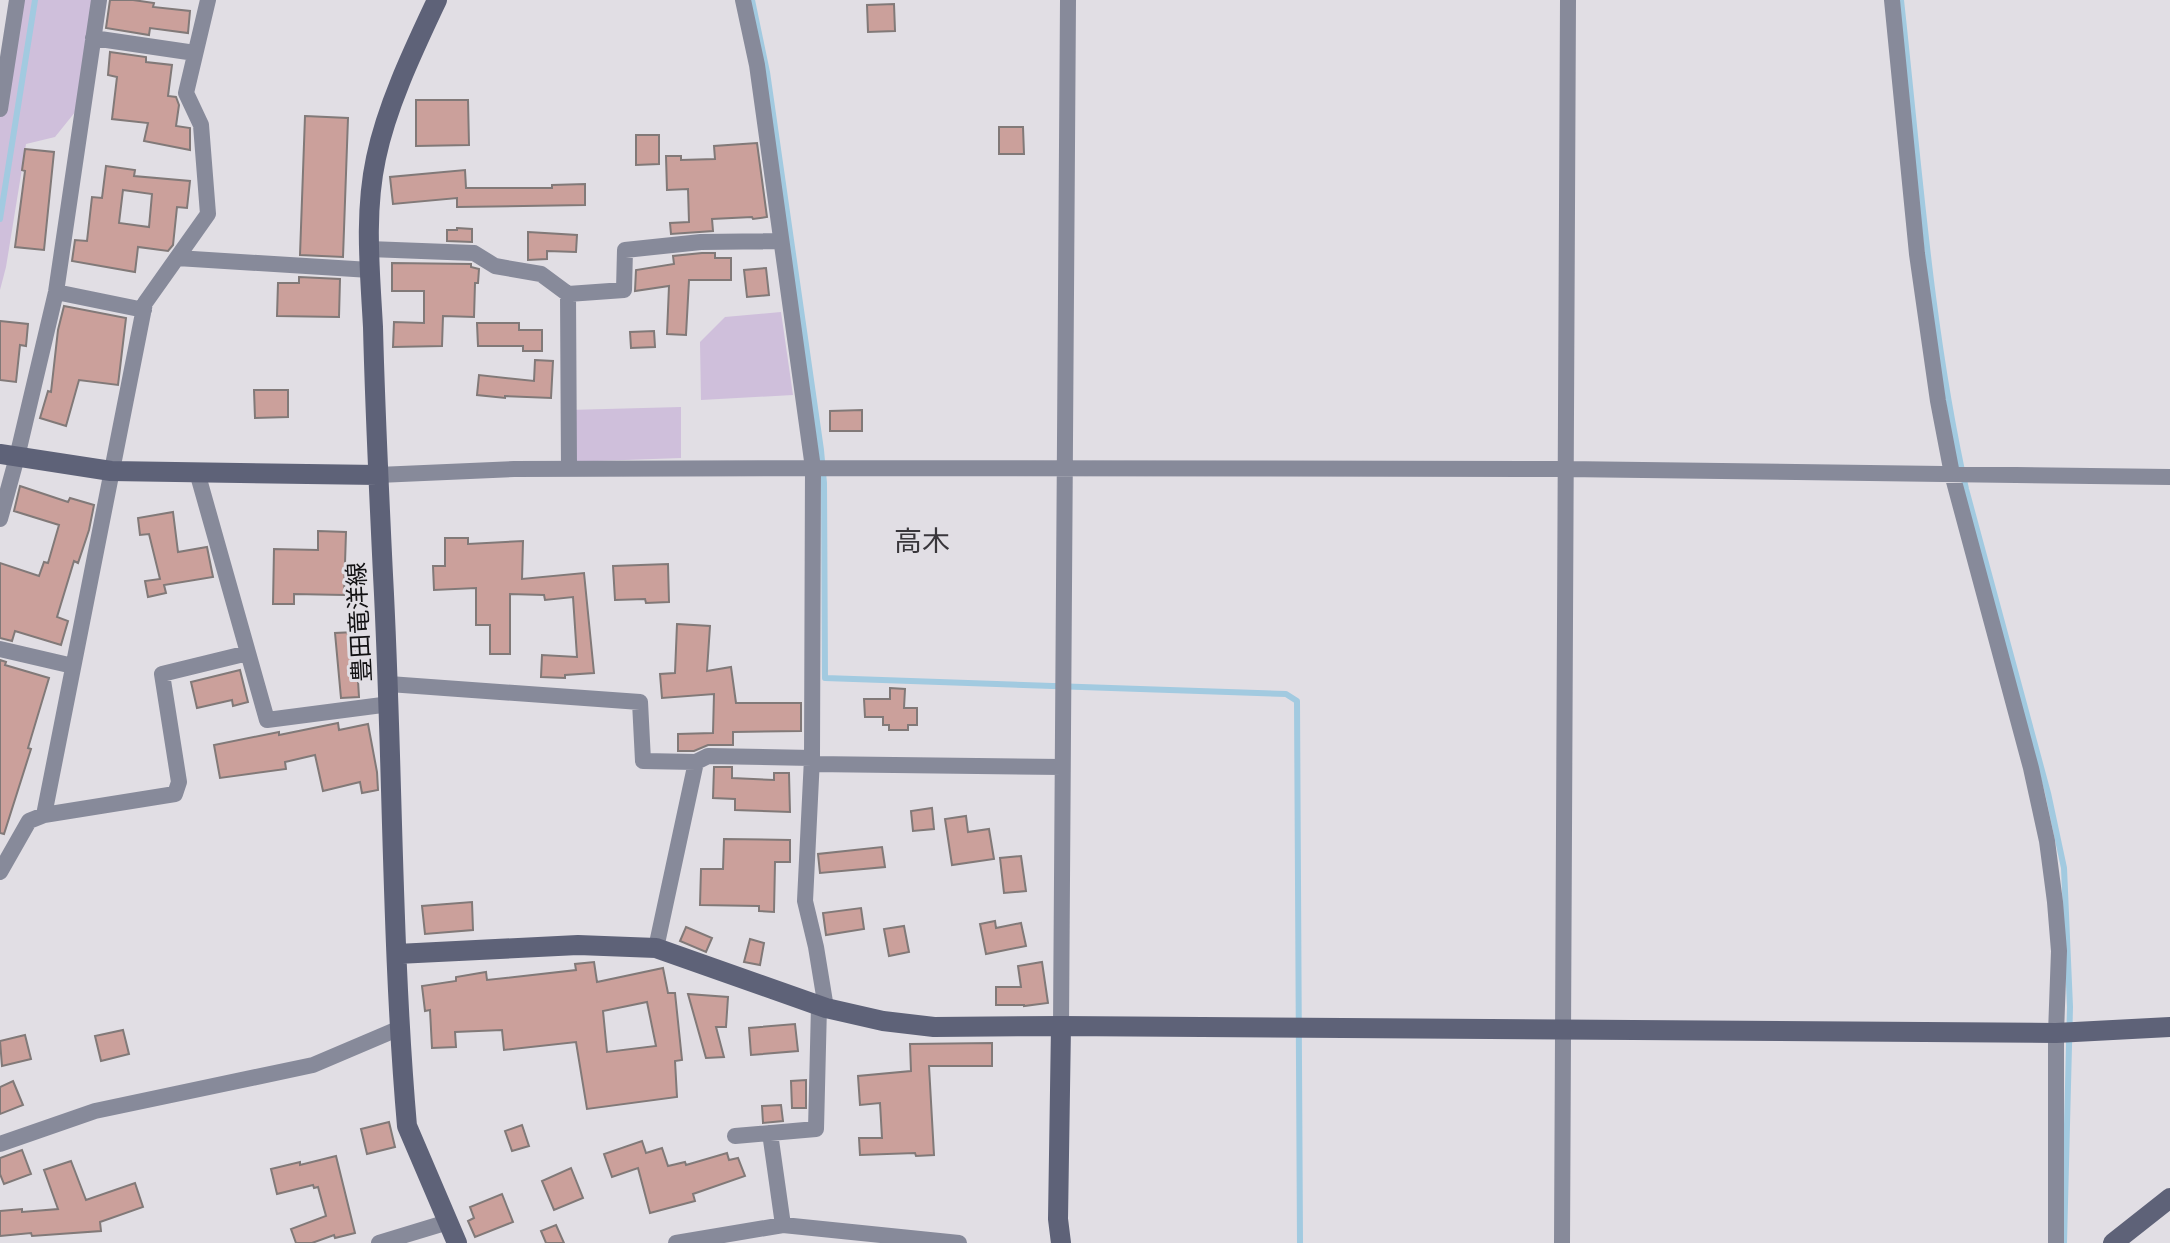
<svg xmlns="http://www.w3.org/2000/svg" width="2170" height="1243" viewBox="0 0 2170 1243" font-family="'Varela Round','Noto Sans JP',sans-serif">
  <rect width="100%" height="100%" fill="#e1dee4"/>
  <!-- green -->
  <path fill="#cfbfdb" d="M 17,0 L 96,0 L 84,101 L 55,137 L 26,144 L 6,267 L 0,290 L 0,109 Z
    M 781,312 L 793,395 L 701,400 L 700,342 L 725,317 Z
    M 681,407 L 681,458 L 569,462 L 568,410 Z"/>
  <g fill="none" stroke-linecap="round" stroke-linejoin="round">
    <!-- stream -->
    <path stroke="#a2cae0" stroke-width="6" d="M 752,0 L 767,72 L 821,450 L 824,483 L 825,678 L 1286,694 L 1297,701 L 1300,1243
      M 1901,0 C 1919,164 1930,328 1966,489 L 2048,793 L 2064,868 L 2070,1007 L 2064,1243
      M 0,219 L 35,0"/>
  </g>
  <!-- building -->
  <path fill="#cba09b" stroke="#817978" stroke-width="2" fill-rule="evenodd" d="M 110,0 L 133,0 L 154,3 L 153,7 L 190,11 L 188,33 L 150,28 L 149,35 L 106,28 Z
    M 894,4 L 895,31 L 868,32 L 867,5 Z
    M 110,52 L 146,57 L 146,62 L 172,65 L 168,96 L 176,97 L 179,105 L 176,126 L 190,128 L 190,150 L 144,141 L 148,123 L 112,119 L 117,77 L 108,75 Z
    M 416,100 L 468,100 L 469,145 L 416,146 Z
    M 305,116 L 348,118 L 343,257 L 300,255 Z
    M 999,127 L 1023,127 L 1024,154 L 999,154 Z
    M 636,135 L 659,135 L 659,164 L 636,165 Z
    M 757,143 L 767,217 L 753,219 L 752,217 L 712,219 L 713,231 L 671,234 L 670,223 L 689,222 L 688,189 L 667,190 L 666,156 L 681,156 L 681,160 L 715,159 L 714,146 Z
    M 25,149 L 54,152 L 44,250 L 15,247 L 25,171 L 22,170 Z
    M 106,166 L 135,170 L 134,176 L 190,181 L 187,208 L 177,207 L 173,245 L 168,251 L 138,247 L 135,272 L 72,261 L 75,240 L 87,241 L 92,197 L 102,198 ZM 123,190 L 152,194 L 149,227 L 119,223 Z
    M 465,170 L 466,188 L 552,188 L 552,185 L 585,184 L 585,205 L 457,207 L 457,198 L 393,204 L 390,177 Z
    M 457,228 L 472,229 L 472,242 L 447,241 L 447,230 L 457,230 Z
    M 528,232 L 577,235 L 576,252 L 547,251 L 547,259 L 528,260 Z
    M 702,253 L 715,253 L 715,258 L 731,258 L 731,280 L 689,280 L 686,335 L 667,334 L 669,286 L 635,291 L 636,270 L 674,264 L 673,256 Z
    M 392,263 L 471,264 L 471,267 L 479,269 L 478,283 L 475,283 L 474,317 L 443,316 L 442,346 L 393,347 L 394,322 L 424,323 L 424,291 L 392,291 Z
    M 766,268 L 769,295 L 747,297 L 744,270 Z
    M 299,277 L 340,279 L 339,317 L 277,316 L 278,283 L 299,283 Z
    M 64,306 L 126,318 L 118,385 L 79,380 L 66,426 L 40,418 L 48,391 L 51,392 L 58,330 Z
    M 0,321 L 28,324 L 26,346 L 20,345 L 16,382 L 0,380 Z
    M 477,323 L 519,323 L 519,330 L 542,330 L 542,351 L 523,351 L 523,346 L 478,346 Z
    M 654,331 L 655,347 L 631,348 L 630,332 Z
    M 535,360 L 553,361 L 551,398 L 505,396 L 505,398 L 477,395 L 479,375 L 534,381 Z
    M 254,390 L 288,390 L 288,417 L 255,418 Z
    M 862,410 L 862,431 L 830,431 L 830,411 Z
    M 20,486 L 68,502 L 70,498 L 94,505 L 89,530 L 78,563 L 74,561 L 57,617 L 68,621 L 61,645 L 15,631 L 12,641 L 0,638 L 0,563 L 39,576 L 44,562 L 48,563 L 59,525 L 14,511 Z
    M 173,512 L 178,552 L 207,547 L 213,577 L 164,585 L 166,593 L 148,597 L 145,581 L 160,579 L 149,534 L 140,535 L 138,518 Z
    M 318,531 L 346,532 L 344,595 L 294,594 L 294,604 L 273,604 L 274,549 L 318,550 Z
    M 445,538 L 468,538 L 468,544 L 523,541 L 522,579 L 584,573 L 594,673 L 565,675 L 565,678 L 541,677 L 542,655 L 577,657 L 573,597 L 545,600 L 544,595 L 510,594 L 510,654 L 490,654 L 490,625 L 476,625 L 476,588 L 434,590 L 433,566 L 445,566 Z
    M 668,564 L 669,602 L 646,603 L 645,599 L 615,600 L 613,566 Z
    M 677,624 L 710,626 L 707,671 L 731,667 L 736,703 L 801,703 L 801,731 L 733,732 L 733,745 L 708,745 L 694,751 L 678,751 L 678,734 L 713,733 L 714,694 L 662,698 L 660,674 L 675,673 Z
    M 355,632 L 359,697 L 341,698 L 335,633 Z
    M 0,660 L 6,662 L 5,665 L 49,678 L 28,748 L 31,749 L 4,834 L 0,833 Z
    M 240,670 L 248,702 L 233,706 L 232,700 L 197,708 L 191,682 Z
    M 890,688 L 905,689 L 904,708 L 917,708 L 917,725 L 908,725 L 908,730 L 889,730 L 889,725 L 883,725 L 883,717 L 865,717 L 864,699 L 890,699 Z
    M 338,723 L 339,730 L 368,724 L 377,772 L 378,790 L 362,793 L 360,782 L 323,791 L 315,755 L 285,762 L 286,769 L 220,778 L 214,745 L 279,732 L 279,735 Z
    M 714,767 L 732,767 L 732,778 L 774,780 L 774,773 L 789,773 L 790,812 L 735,810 L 735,799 L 713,798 Z
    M 932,808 L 934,829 L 913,831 L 911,811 Z
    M 966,816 L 968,832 L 989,829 L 994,859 L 952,865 L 945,819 Z
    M 724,839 L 790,840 L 790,862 L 775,862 L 774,912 L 759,911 L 759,906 L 700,905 L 701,869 L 723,869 Z
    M 882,847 L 885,867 L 820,873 L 818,854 Z
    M 1021,856 L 1026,891 L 1004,893 L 1000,858 Z
    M 472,902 L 473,930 L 425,934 L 422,906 Z
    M 861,908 L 864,929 L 826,935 L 823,913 Z
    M 995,921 L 996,928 L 1021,923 L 1026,946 L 986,954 L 980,924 Z
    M 904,926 L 909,952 L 889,956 L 884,929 Z
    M 686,927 L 712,938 L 706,952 L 680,941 Z
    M 750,939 L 764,943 L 760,965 L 744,962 Z
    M 594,962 L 597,982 L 663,968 L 668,993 L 675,993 L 682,1060 L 675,1061 L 677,1097 L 587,1109 L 576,1042 L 504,1050 L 502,1030 L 455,1032 L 456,1047 L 432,1048 L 430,1010 L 425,1011 L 422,986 L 456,981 L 456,977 L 486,972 L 487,980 L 576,970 L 575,964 ZM 647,1002 L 656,1046 L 607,1052 L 603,1011 Z
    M 1042,962 L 1048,1003 L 1024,1006 L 1024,1005 L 996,1005 L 996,987 L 1021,987 L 1018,966 Z
    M 688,994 L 728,997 L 726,1027 L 716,1027 L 724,1057 L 706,1058 Z
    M 795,1024 L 798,1051 L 751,1055 L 749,1028 Z
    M 123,1030 L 129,1054 L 101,1061 L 95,1036 Z
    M 25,1035 L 31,1059 L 2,1066 L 0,1041 Z
    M 992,1043 L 992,1066 L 929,1066 L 934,1155 L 916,1156 L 915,1153 L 860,1155 L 859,1138 L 882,1138 L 880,1103 L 860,1105 L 858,1076 L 911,1071 L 910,1044 Z
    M 806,1080 L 806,1108 L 792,1108 L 791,1081 Z
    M 13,1081 L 23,1105 L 0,1114 L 0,1087 Z
    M 781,1105 L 783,1121 L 763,1123 L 762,1106 Z
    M 389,1122 L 395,1147 L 367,1154 L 361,1129 Z
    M 522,1125 L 529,1146 L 512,1151 L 505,1131 Z
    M 642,1141 L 646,1153 L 662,1148 L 668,1166 L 685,1162 L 686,1165 L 727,1153 L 729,1160 L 738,1158 L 745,1176 L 693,1194 L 695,1201 L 650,1213 L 638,1168 L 612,1177 L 604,1154 Z
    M 22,1150 L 31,1174 L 4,1184 L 0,1174 L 0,1158 Z
    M 336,1156 L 355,1233 L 335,1238 L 334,1235 L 312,1243 L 296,1243 L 291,1229 L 326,1216 L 318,1187 L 314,1188 L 313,1185 L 277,1194 L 271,1169 L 300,1162 L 300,1165 Z
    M 71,1161 L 86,1200 L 135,1183 L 143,1207 L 100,1222 L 101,1231 L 32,1236 L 31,1233 L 0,1236 L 0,1211 L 22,1209 L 22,1212 L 58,1209 L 44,1170 Z
    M 571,1168 L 583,1198 L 554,1210 L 542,1181 Z
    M 502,1194 L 513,1222 L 475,1237 L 468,1221 L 474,1218 L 470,1207 Z
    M 556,1225 L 564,1243 L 546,1243 L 541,1231 Z"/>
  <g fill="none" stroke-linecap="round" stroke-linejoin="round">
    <!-- street -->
    <path stroke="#878a9a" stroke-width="16" d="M 743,0 L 757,65 L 813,468 L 812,758 L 805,901 L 816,947 L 826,1008
      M 1892,0 L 1917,254 L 1938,401 L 1952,474 L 2031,768 L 2047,841 L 2055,902 L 2059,951 L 2056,1033 L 2056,1243
      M 93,38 L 195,53
      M 0,109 L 17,0
      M 369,249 L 474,253 L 495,266 L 541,274 L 568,294 L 624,290 L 625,250 L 701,242 L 781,241
      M 177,258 L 370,270
      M 56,292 L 144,310
      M 568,294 L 569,469
      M 197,472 L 267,720 L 390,704
      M 378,475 L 514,469 L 813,468 L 1565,469 L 2170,477
      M 0,519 L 17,457 L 56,292 L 99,0
      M 0,649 L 73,666
      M 389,684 L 640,702 L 643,761 L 696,762 L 708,756 L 812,758
      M 812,764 L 1062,767
      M 44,815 L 175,794 L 179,782 L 162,674 L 248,653
      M 0,872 L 29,821 L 44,815 L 145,303 L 208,214 L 201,125 L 186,93 L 208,0
      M 656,948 L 696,762
      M 1061,1026 L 1068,0
      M 770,1133 L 783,1225
      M 735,1136 L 816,1129 L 819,1006
      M 0,1144 L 95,1111 L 313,1065 L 400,1028
      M 379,1243 L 448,1222
      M 676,1243 L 783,1225 L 959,1243
      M 1562,1243 L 1568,0"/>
    <!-- secondary -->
    <path stroke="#5e6278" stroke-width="20" d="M 437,0 C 414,49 387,105 376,158 C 364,214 370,271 373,327 C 375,410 379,492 383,575 C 393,758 391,943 407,1126 L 457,1243
      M 0,454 L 111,471 L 378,475
      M 397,954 L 578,945 L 656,948 L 826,1008 L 883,1021 L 934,1027 L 1061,1026 L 2056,1033 L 2170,1027
      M 1061,1243 L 1058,1219 L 1061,1026
      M 2113,1243 L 2170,1198"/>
  </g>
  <g text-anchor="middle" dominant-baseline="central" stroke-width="6" stroke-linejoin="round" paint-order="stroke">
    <!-- street labels -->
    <g font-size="24" fill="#111012" stroke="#e1dee4">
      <text transform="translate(360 622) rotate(-93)">豊田竜洋線</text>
    </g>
    <!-- quarter labels -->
    <g font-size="28" fill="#39363b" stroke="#e1dee4">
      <text x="922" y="542">高木</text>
    </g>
  </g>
</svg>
